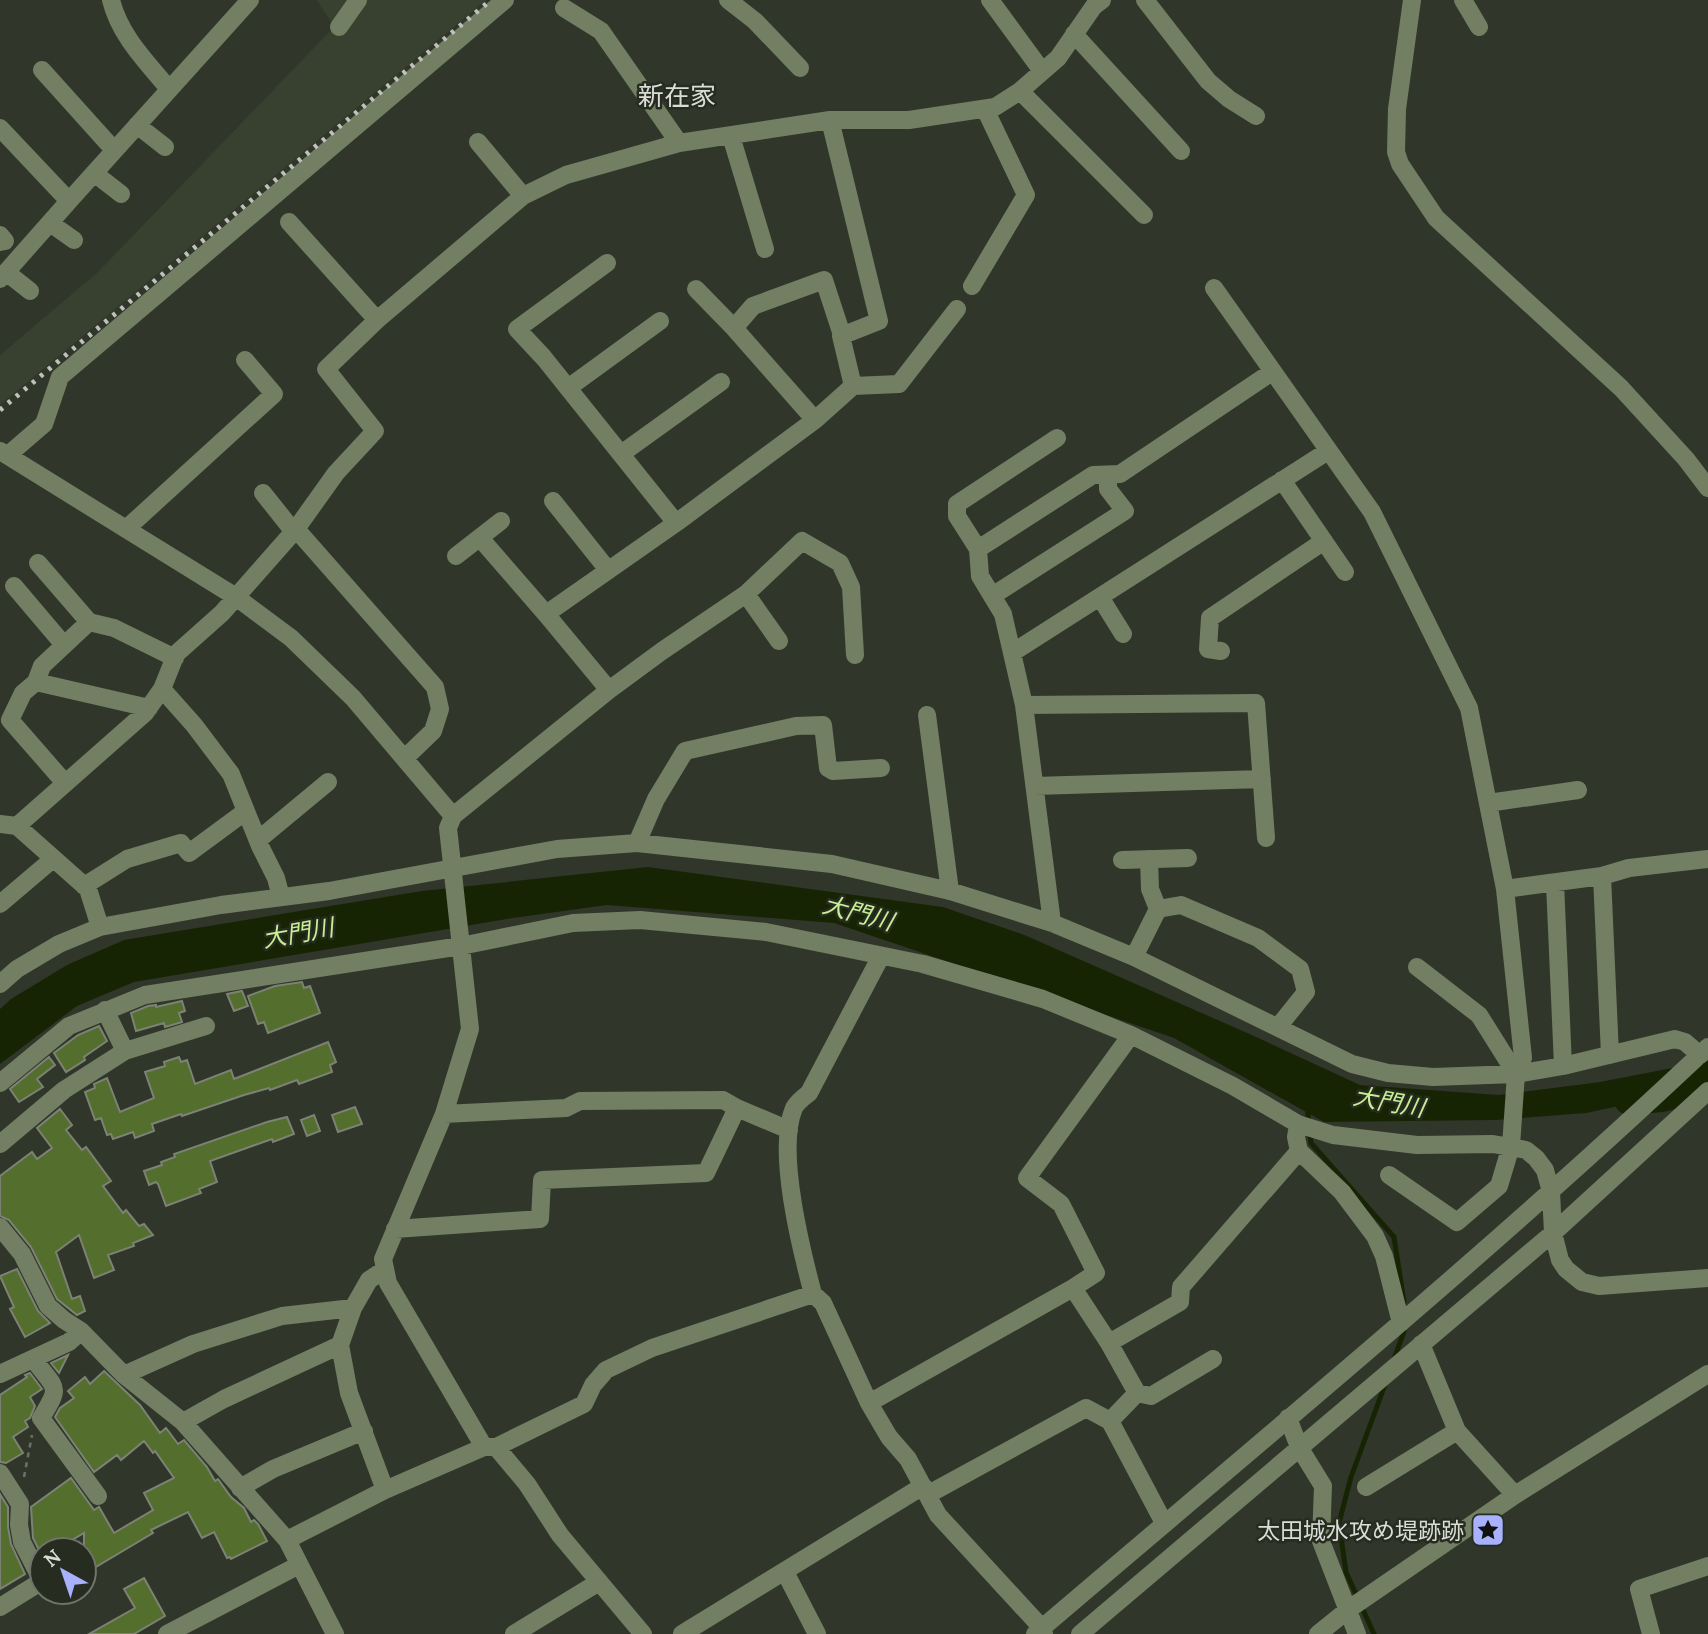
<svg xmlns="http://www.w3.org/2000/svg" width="1708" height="1634" viewBox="0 0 1708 1634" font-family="Lora,'Noto Sans JP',serif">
  <rect width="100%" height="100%" fill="#31362b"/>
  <!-- built -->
  <path fill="#38402f" d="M 317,0 L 486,0 L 0,405 L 0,355 L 97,273 L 334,27 Z"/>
  <!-- water -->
  <path fill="#172403" d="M 648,867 L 943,907 L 1022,934 L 1254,1036 L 1360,1085 L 1499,1095 L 1600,1082 L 1708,1061 L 1708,1087 L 1586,1113 L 1496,1120 L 1324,1122 L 1174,1038 L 834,923 L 607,905 L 513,918 L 134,982 L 77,1006 L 0,1064 L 0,1009 L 11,999 L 67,965 L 124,940 L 422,891 Z"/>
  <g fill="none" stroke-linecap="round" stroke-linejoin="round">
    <!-- stream -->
    <path stroke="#172403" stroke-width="5" d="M 1307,1107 L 1311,1143 L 1394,1237 L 1404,1302
      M 1394,1359 L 1406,1326
      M 1374,1634 L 1346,1572 L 1339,1523 L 1351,1477 L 1386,1382"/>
    <!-- river -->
    <path stroke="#172403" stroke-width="30" d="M 1629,1100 L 1662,1097 L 1708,1086"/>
  </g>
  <!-- building -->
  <path fill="#546e2e" stroke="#7c8275" stroke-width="2" d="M 302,982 L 304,988 L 310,986 L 320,1013 L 268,1033 L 264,1022 L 258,1024 L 248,996 L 275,986 Z
    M 242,991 L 248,1006 L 234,1011 L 227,994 Z
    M 182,1001 L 185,1011 L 179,1013 L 182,1022 L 165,1027 L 164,1023 L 136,1031 L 131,1013 L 148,1006 L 156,1005 L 156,1007 Z
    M 99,1026 L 107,1041 L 84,1057 L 85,1060 L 66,1072 L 54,1053 L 78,1035 Z
    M 328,1042 L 336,1062 L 330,1065 L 332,1072 L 299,1084 L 297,1080 L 270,1090 L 269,1088 L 244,1095 L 182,1116 L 181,1114 L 152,1124 L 154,1131 L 135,1138 L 133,1132 L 113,1139 L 111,1134 L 107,1135 L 101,1118 L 95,1120 L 85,1092 L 95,1088 L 94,1084 L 107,1078 L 120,1112 L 154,1098 L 145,1072 L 165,1066 L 164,1062 L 179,1057 L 181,1062 L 187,1060 L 195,1084 L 231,1070 L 234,1079 Z
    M 49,1057 L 55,1065 L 37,1079 L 43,1087 L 19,1102 L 10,1089 Z
    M 355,1107 L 362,1124 L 338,1132 L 332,1115 Z
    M 60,1109 L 72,1125 L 66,1130 L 82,1150 L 86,1147 L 111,1181 L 103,1186 L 123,1213 L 126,1210 L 139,1226 L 144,1224 L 153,1235 L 133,1243 L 134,1246 L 108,1255 L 114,1270 L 94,1278 L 79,1235 L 56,1252 L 72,1299 L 80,1296 L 85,1311 L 77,1315 L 57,1299 L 31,1247 L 9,1220 L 0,1216 L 0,1176 L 32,1152 L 37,1159 L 52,1148 L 37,1128 Z
    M 314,1115 L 320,1131 L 307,1136 L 301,1120 Z
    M 287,1117 L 294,1134 L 273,1142 L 272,1139 L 210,1161 L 217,1182 L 199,1189 L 201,1193 L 166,1206 L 158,1184 L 156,1182 L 149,1185 L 144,1171 L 162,1165 L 161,1162 L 175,1157 L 174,1154 L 267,1122 Z
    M 17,1269 L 38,1311 L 50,1323 L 25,1337 L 10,1309 L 14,1307 L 0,1276 Z
    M 68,1355 L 59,1373 L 51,1363 Z
    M 104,1371 L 140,1405 L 160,1433 L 166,1428 L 178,1444 L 184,1440 L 207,1467 L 215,1481 L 218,1479 L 231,1497 L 244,1508 L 251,1522 L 254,1520 L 258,1524 L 267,1541 L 231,1559 L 230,1557 L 227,1558 L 214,1532 L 202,1538 L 188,1512 L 151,1530 L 153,1533 L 84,1574 L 84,1533 L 55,1550 L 42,1550 L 42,1556 L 33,1538 L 31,1507 L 71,1478 L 94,1510 L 99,1507 L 114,1533 L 153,1510 L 144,1493 L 174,1478 L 155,1451 L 153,1453 L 144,1441 L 121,1460 L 117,1455 L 94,1472 L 55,1417 L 60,1408 L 74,1398 L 68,1391 L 85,1377 L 90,1384 Z
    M 30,1373 L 42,1389 L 30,1397 L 35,1406 L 30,1418 L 25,1421 L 28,1427 L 13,1437 L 23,1453 L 6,1463 L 0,1462 L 0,1395 L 27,1377 L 25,1375 Z
    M 0,1494 L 8,1507 L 8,1527 L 11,1544 L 25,1574 L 0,1589 Z
    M 144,1578 L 165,1616 L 134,1634 L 89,1634 L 135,1608 L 124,1589 Z"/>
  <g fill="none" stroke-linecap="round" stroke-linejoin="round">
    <!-- path -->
    <path stroke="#6c7066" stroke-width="2.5" stroke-dasharray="5 5" stroke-linecap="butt" d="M 24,1477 L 32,1435"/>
    <!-- minor -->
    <path stroke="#727f63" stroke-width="18" d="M 111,0 C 120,36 146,61 169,89
      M 728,0 L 755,21 L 800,68
      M 990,0 L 1042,71
      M 1145,0 L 1208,81 L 1229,99 L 1256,116
      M 1412,0 L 1397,109 L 1396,152 L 1400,164 L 1436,218 L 1621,388 L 1686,459 L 1708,488
      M 1463,0 L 1479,27
      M 564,8 L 601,31 L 679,143
      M 339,27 L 358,0
      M 1074,34 L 1181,151
      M 42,70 L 114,150
      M 1020,91 L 1144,215
      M 830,120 L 879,321 L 841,336 L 853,386 L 899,384 L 957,309
      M 137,125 L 165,147
      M 0,128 L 69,201 L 0,279
      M 731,136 L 765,249
      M 478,142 L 523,196
      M 94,173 L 121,194
      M 69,201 L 250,0
      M 289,222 L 377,320
      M 50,223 L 74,240
      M 0,235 L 5,241 L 0,242
      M 607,263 L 517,329 L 544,358 L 676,523 L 815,420
      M 6,272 L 30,291
      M 972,286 L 1026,195 L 985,109
      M 1214,288 L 1372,512 L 1469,708 L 1505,889 L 1523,1058 L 1516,1074 L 1511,1146 L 1499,1186 L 1457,1222 L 1389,1175
      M 696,289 L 734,328 L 753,306 L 824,280 L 842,335
      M 734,328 L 815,420 L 853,386
      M 568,388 L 660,321
      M 0,451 L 236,597 L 291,638 L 353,698 L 453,816 L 448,828 L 470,1029 L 444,1114 L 383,1259 L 388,1283 L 484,1447
      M 621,454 L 721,382
      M 8,455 L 44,424 L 60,377 L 505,0
      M 1282,480 L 1345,572
      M 263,493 L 294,532
      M 553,501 L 608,570
      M 126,529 L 274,394 L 245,360
      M 296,529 L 435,687 L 440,709 L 433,731 L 405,758
      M 480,538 L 546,614
      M 978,549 L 957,516 L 957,504 L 1057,438
      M 456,556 L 501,521
      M 38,563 L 89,622
      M 14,586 L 64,645
      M 746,594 L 802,541 L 840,563 L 851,587 L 855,655
      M 992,596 L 1125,511 L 1108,489 L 1108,475
      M 1100,597 L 1123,634
      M 1221,651 L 1208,649 L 1210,618 L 1324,541
      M 1012,653 L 1328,451
      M 36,682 L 42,666 L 89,622 L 114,628 L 175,658
      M 162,689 L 176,654 L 222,613 L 296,529 L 336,473 L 375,431 L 326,369 L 377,320 L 523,196 L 566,175 L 679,143 L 830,120 L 909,120 L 995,107 L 1020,91 L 1058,58 L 1094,6 L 1102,0
      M 609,690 L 662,651 L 746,594 L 779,641
      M 1024,705 L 1256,703 L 1266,838
      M 927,715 L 950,891
      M 65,783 L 10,720 L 23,693 L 36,682 L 149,708
      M 1035,786 L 1262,779
      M 1488,803 L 1578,790
      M 453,816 L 609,690 L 546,614 L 676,523
      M 0,824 L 17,826 L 88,889 L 100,927
      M 17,826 L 145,713 L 162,689 L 194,725 L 231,774 L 260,846 L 276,878 L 281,897
      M 258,840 L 328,782
      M 637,843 L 656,799 L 685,751 L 796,726 L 823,725 L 828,768 L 833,771 L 881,768
      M 1149,859 L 1150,889 L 1158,909
      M 1122,860 L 1188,858
      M 1602,876 L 1610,1055
      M 1555,883 L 1563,1066
      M 84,886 L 127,859 L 181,843 L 189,853 L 246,811
      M 1505,889 L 1602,876 L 1629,868 L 1708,859
      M 0,904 L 53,859
      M 1052,923 L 1024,705 L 1003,614 L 980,576 L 978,549 L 1093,475 L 1120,474 L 1272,372
      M 1134,957 L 1158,909 L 1181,905 L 1258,938 L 1300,969 L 1306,992 L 1278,1027
      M 1417,967 L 1479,1015 L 1516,1074
      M 0,984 L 17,969 L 59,944 L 100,927 L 221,905 L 329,891 L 557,849 L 637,843 L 832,864 L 950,891 L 1052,923 L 1134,957 L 1352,1064 L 1388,1073 L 1433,1077 L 1516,1074 L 1563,1066 L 1675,1039 L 1685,1042 L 1700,1055
      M 105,1010 L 125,1051 L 206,1026
      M 0,1083 L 69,1026 L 145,995 L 461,946 L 573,923 L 640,920 L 766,932 L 923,964 L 1043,999 L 1131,1035 L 1233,1086 L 1298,1124 L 1333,1135 L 1417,1145 L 1493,1144 L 1526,1150 L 1536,1158 L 1545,1170 L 1551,1192 L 1553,1233 L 1560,1260 L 1566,1269 L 1582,1282 L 1599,1286 L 1708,1278
      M 444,1114 L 566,1108 L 580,1101 L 723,1100 L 737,1108
      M 1298,1124 L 1296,1137 L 1299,1151 L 1342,1192 L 1375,1236 L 1384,1256 L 1401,1323
      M 0,1144 L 64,1090 L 125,1051
      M 0,1227 L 22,1254 L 48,1306 L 64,1320 L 81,1331 L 124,1375 L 183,1422 L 287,1540 L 335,1634
      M 395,1229 L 540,1219 L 542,1180 L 706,1173 L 737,1108 L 789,1130
      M 384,1270 L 369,1280 L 353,1308 L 340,1345 L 349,1393 L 385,1490
      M 813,1294 C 801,1249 776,1150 794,1108 C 797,1102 804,1097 809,1093 L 881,956
      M 1109,1343 L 1073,1288 L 1096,1273 L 1061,1204 L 1027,1178 L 1131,1035
      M 1421,1344 L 1457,1431 L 1515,1495
      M 1213,1359 L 1151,1396 L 1137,1393 L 1109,1343 L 1180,1302 L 1181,1287 L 1299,1151
      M 34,1360 C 56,1390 62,1384 41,1418 L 98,1496
      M 0,1374 L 69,1342 L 81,1331
      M 124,1375 L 193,1344 L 282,1316 L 353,1308
      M 869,1403 L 889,1437 L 908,1459 L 938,1515 L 1042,1628 L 1044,1634
      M 1288,1418 L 1299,1447 L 1323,1486 L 1321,1541 L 1357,1634
      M 1110,1421 L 1137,1393
      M 183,1422 L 224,1399 L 340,1345
      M 496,1447 L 584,1404 L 593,1385 L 606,1370 L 652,1348 L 813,1294 L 823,1303 L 869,1403 L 1073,1288
      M 0,1473 L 20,1504 L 19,1525 L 22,1542 L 42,1581 L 0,1607
      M 1366,1487 L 1457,1431
      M 240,1488 L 273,1469 L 364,1431
      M 927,1495 L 1086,1408 L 1110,1421 L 1164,1523
      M 287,1540 L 385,1490 L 484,1447 L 496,1447 L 527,1484 L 560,1535 L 643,1634
      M 785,1572 L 817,1634
      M 167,1634 L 299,1565
      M 514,1634 L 599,1582
      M 682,1634 L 923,1486
      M 1035,1634 C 1261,1441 1491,1252 1708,1047
      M 1080,1634 L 1553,1233 L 1708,1091
      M 1318,1634 L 1349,1609 L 1515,1495 L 1708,1374
      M 1651,1634 L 1639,1589 L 1708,1566"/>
    <!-- rail -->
    <path stroke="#bfc2ba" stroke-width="5" stroke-dasharray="3.5 7" stroke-linecap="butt" d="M 0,410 L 491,0"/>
  </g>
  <!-- icons -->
  <defs>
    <symbol id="sight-square" viewBox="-11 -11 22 22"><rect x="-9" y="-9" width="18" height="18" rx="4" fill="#a7b1fc" stroke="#272c21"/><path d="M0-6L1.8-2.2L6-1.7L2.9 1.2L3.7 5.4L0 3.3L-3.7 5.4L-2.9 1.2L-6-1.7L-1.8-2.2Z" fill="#111"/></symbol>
  </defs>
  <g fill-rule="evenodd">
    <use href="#sight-square" x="1469" y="1511" width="38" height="38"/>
  </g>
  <g text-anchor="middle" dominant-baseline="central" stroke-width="5" stroke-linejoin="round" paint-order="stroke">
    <!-- poi labels -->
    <g font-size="23" fill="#daddd6" stroke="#272c21" text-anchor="end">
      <text x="1464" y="1530">太田城水攻め堤跡跡</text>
    </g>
    <!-- water labels -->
    <g font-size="24" font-style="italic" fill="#c7ef93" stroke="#272c21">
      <text transform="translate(858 913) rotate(15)">大門川</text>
      <text transform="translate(298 933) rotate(-10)">大門川</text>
      <text transform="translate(1389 1102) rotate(10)">大門川</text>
    </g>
    <!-- quarter labels -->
    <g font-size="26" fill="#daddd6" stroke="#272c21">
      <text x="677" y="95">新在家</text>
    </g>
  </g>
  <!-- north arrow -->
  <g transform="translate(63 1571) rotate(320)"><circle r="33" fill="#272c21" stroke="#6f7369" stroke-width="2"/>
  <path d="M0-5L12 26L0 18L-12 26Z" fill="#a7b1fc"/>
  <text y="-10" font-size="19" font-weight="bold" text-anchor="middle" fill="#daddd6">N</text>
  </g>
</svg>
